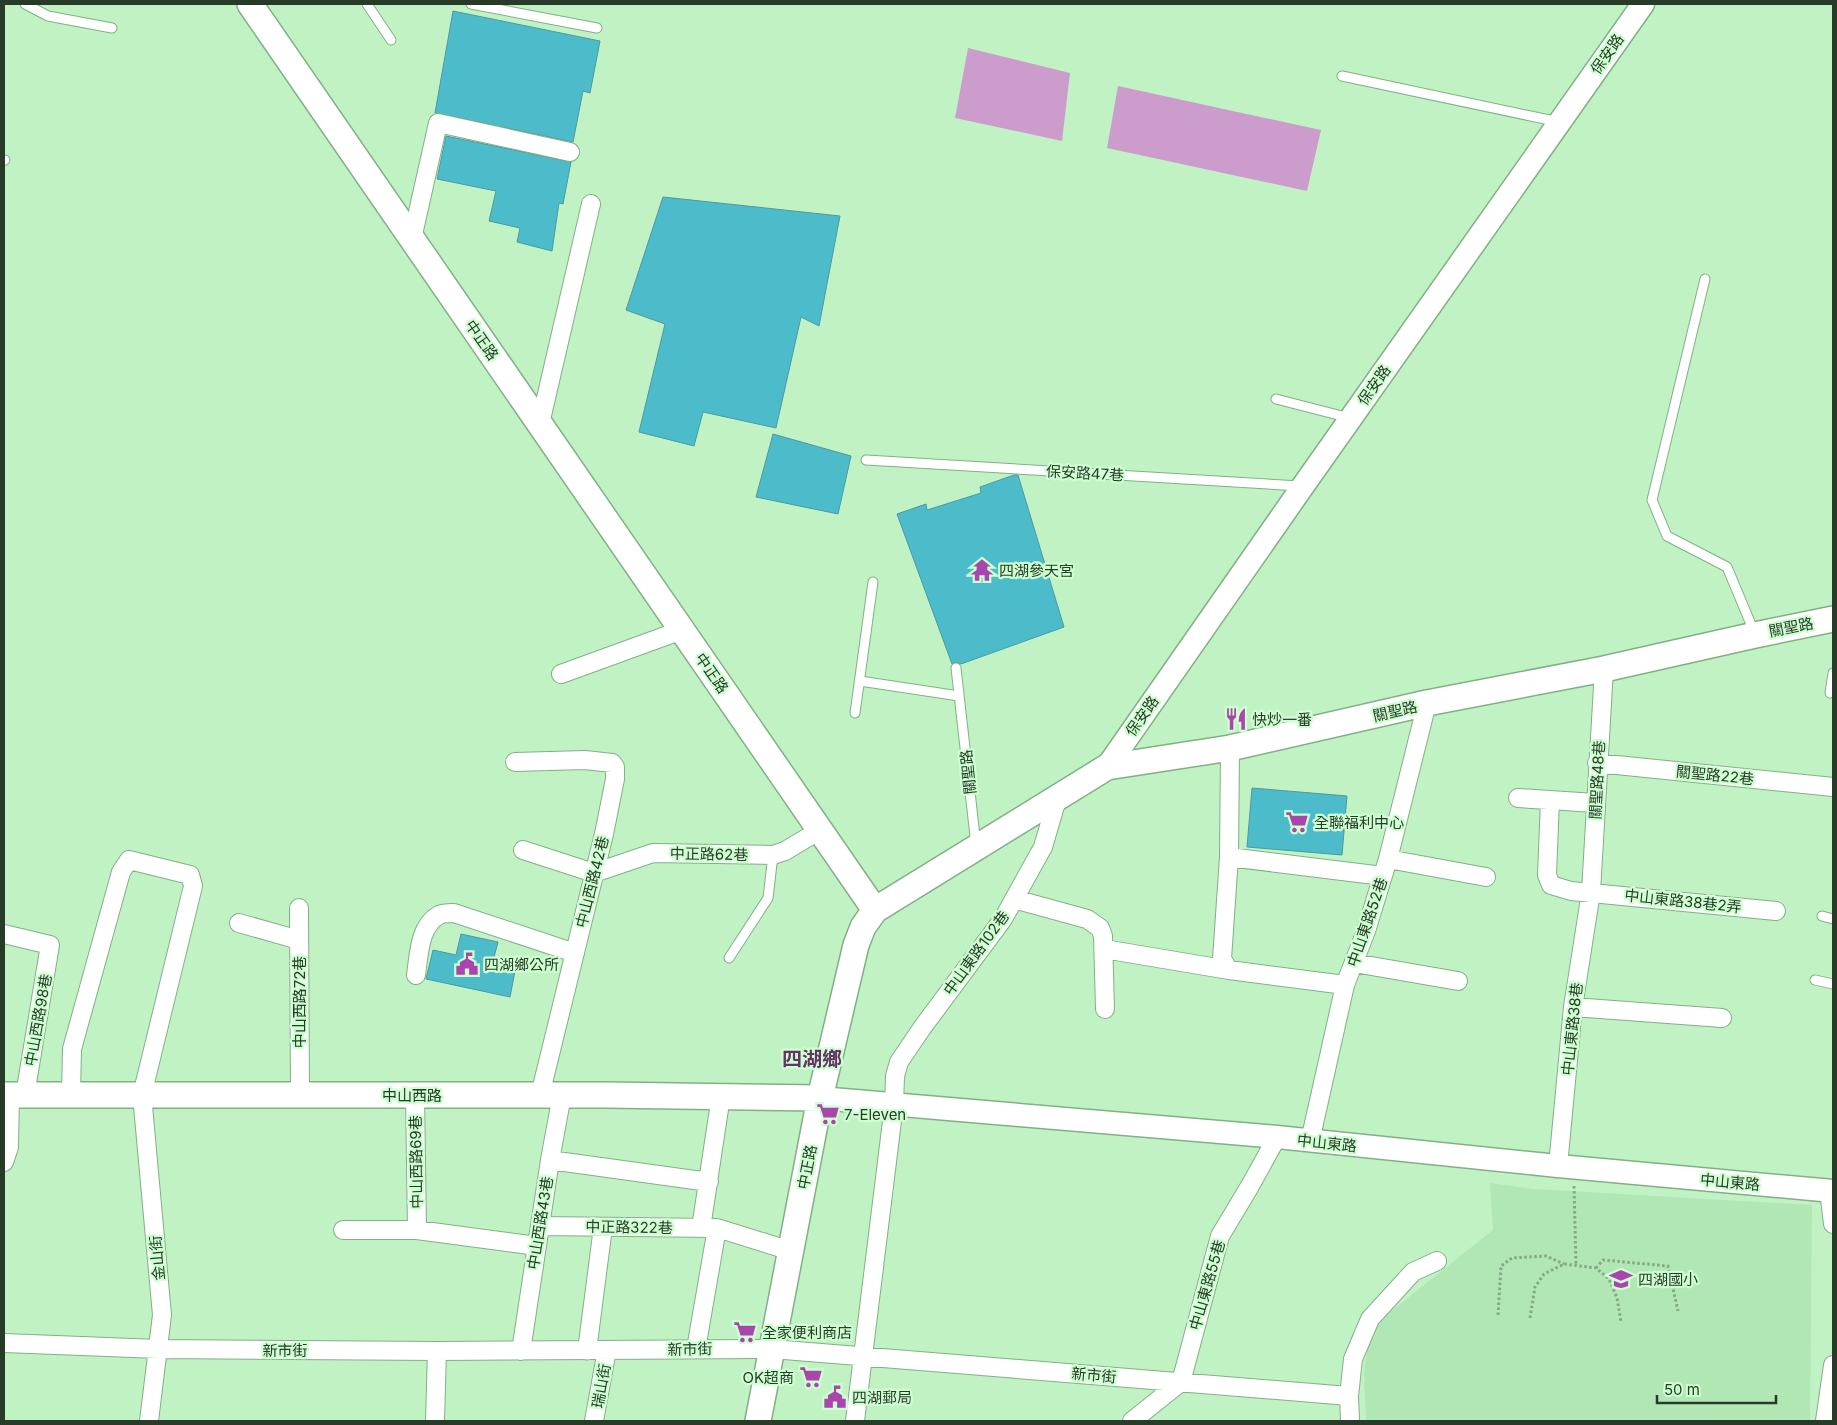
<svg xmlns="http://www.w3.org/2000/svg" width="1837" height="1425" viewBox="0 0 1837 1425" font-family="Inter,'Noto Sans TC',sans-serif">
  <rect width="100%" height="100%" fill="#c1f2c4"/>
  <!-- built -->
  <path fill="#b0e7b4" d="M 1490,1183 L 1534,1189 L 1812,1205 L 1810,1421 L 1366,1421 L 1364,1372 L 1370,1328 L 1493,1230 Z"/>
  <!-- green -->
  <path fill="#cc9dcc" d="M 968,48 L 1070,73 L 1062,141 L 955,118 Z
    M 1118,86 L 1321,130 L 1307,191 L 1107,148 Z"/>
  <!-- building -->
  <path fill="#4dbcca" stroke="#4a9aa4" d="M 453,11 L 600,41 L 590,93 L 583,91 L 573,142 L 435,113 Z
    M 446,136 L 571,162 L 563,204 L 559,203 L 552,251 L 517,242 L 520,228 L 489,221 L 496,191 L 437,179 Z
    M 663,197 L 840,216 L 819,326 L 801,317 L 776,428 L 703,412 L 694,446 L 639,432 L 665,324 L 626,310 Z
    M 773,434 L 851,456 L 838,514 L 756,497 Z
    M 1014,475 L 1018,475 L 1064,627 L 961,664 L 956,662 L 952,664 L 897,514 L 926,504 L 927,510 L 981,493 L 980,487 Z
    M 1252,788 L 1347,796 L 1342,855 L 1247,847 Z
    M 461,934 L 498,942 L 493,961 L 516,966 L 510,997 L 426,979 L 433,950 L 456,955 Z"/>
  <g fill="none" stroke-linecap="round" stroke-linejoin="round">
    <defs>
      <path id="service" d="M 25,4 L 48,16 L 112,28
        M 367,4 L 391,40
        M 471,4 L 597,28
        M 1342,76 L 1559,122
        M 4,160 L 5,160
        M 1705,279 L 1652,500 L 1667,536 L 1727,567 L 1755,634
        M 1276,399 L 1350,418
        M 866,460 L 1300,486
        M 956,668 L 976,845
        M 860,681 L 959,696
        M 1830,693 L 1833,673
        M 855,713 L 873,582
        M 1822,916 L 1833,919
        M 729,958 L 768,898 L 773,855
        M 1815,980 L 1833,984"/>
      <path id="minor" d="M 412,239 L 438,123 L 570,152
        M 540,424 L 591,204
        M 561,674 L 682,630
        M 1230,748 L 1229,857 L 1222,959 L 1229,970 L 1345,985
        M 515,762 L 585,760 L 612,763 L 615,767 L 615,779 L 604,834 L 540,1095
        M 1597,763 L 1833,787
        M 1518,798 L 1595,803
        M 1550,800 L 1547,875 L 1551,885 L 1571,891 L 1776,911
        M 523,850 L 594,873 L 653,853 L 773,855 L 785,851 L 820,830
        M 1229,857 L 1383,876
        M 1388,859 L 1486,877
        M 1014,899 L 1087,919 L 1100,928 L 1103,936 L 1105,1009
        M 299,908 L 300,1095
        M 239,923 L 299,940
        M 4,934 L 50,945 L 25,1095
        M 1104,949 L 1229,970
        M 1354,963 L 1458,981
        M 416,975 C 419,955 419,926 439,915 C 443,913 450,913 454,913 L 575,953
        M 1573,1007 L 1722,1018
        M 71,1094 L 72,1049 L 121,872 L 129,860 L 190,875 L 193,886 L 142,1095 L 162,1315 L 149,1421
        M 415,1095 L 417,1230
        M 1310,1141 L 1345,985 L 1366,931 L 1388,859 L 1427,703
        M 550,1160 L 709,1182
        M 4,1162 L 9,1147 L 10,1095
        M 1558,1166 L 1573,1007 L 1591,892 L 1604,669
        M 1829,1190 L 1833,1224
        M 540,1226 L 717,1228 L 696,1349
        M 701,1228 L 721,1096
        M 717,1228 L 791,1251
        M 343,1230 L 417,1230 L 537,1246
        M 4,1343 L 159,1349 L 437,1351 L 772,1349 L 1349,1396 L 1350,1421
        M 521,1351 L 550,1160 L 562,1095
        M 587,1351 L 603,1227
        M 1349,1396 L 1353,1359 L 1370,1319 L 1413,1272 L 1437,1261
        M 435,1421 L 437,1351
        M 594,1421 L 607,1350
        M 855,1421 L 894,1105 L 895,1076 L 899,1062 L 922,1028 L 1003,919 L 1043,847 L 1058,796
        M 1132,1421 L 1181,1382 L 1220,1236 L 1250,1186 L 1277,1137
        M 1825,1421 L 1833,1365"/>
      <path id="tertiary" d="M 1107,767 L 1303,486 L 1643,4
        M 820,1098 L 1277,1137 L 1558,1166 L 1833,1191"/>
      <path id="secondary" d="M 250,4 L 875,910
        M 4,1095 L 606,1095 L 820,1098
        M 758,1421 L 820,1098 L 856,945 L 863,927 L 875,910 L 1107,767 L 1230,748 L 1427,703 L 1604,669 L 1755,635 L 1833,619"/>
    </defs>
    <!-- service casing -->
    <use href="#service" stroke="#82b085" stroke-width="11"/>
    <!-- minor casing -->
    <use href="#minor" stroke="#82b085" stroke-width="20"/>
    <!-- tertiary casing -->
    <use href="#tertiary" stroke="#82b085" stroke-width="25"/>
    <!-- secondary casing -->
    <use href="#secondary" stroke="#82b085" stroke-width="28"/>
    <!-- path -->
    <path stroke="#83a885" stroke-width="3" stroke-dasharray="2.5 2.5" stroke-linecap="butt" d="M 1574,1186 L 1576,1266
      M 1596,1268 L 1603,1260 L 1668,1266 L 1678,1311
      M 1498,1315 L 1501,1266 L 1512,1258 L 1546,1256 L 1564,1264
      M 1530,1318 L 1535,1287 L 1544,1274 L 1564,1264 L 1596,1268 L 1609,1279 L 1617,1298 L 1621,1322"/>
    <!-- service -->
    <use href="#service" stroke="#fff" stroke-width="9"/>
    <!-- minor -->
    <use href="#minor" stroke="#fff" stroke-width="18"/>
    <!-- tertiary -->
    <use href="#tertiary" stroke="#fff" stroke-width="22"/>
    <!-- secondary -->
    <use href="#secondary" stroke="#fff" stroke-width="25"/>
  </g>
  <!-- icons -->
  <defs>
    <symbol id="temple-bare" viewBox="-9 -9 18 18"><path d="M0-6L5-2H3V0L6.5 2.5H4V6H1.5V3h-3V6H-4V2.5H-6.5L-3 0V-2H-5Z" fill="#a945ac" stroke="#ceffd1" stroke-width="2.5" paint-order="stroke"/></symbol>
    <symbol id="restaurant-bare" viewBox="-9 -9 18 18"><path d="M-5-6h1v4h1v-4h1v4h1v-4h1v5L-1.5 .5V6h-2V.5L-5-1ZM5-6V6H3V1.5H1.5Q1.5-4 5-6Z" fill="#a945ac" stroke="#ceffd1" stroke-width="2.5" paint-order="stroke"/></symbol>
    <symbol id="supermarket-bare" viewBox="-9 -9 18 18"><path d="M-6-5.5h2.5l.6 2H6L4.5 2H-2.5L-4.4-4H-6ZM-1.5 3.2a1.3 1.3 0 1 0 .1 0ZM3 3.2a1.3 1.3 0 1 0 .1 0Z" fill="#a945ac" stroke="#ceffd1" stroke-width="2.5" paint-order="stroke"/></symbol>
    <symbol id="civic-bare" viewBox="-9 -9 18 18"><path d="M-.6-6.5H3V-4.5H.6V-3L4-1V1h2V6H-6V1h2V-1L-.6-3ZM-1.2 2.5V6h2.4V2.5Z" fill="#a945ac" stroke="#ceffd1" stroke-width="2.5" paint-order="stroke"/></symbol>
    <symbol id="school-bare" viewBox="-9 -9 18 18"><path d="M0-5L7-2L0 1L-7-2ZM-4 1L0 2.5L4 1V4Q0 6-4 4Z" fill="#a945ac" stroke="#ceffd1" stroke-width="2.5" paint-order="stroke"/></symbol>
  </defs>
  <g fill-rule="evenodd">
    <use href="#temple-bare" x="966" y="554" width="32" height="32"/>
    <use href="#restaurant-bare" x="1220" y="703" width="32" height="32"/>
    <use href="#supermarket-bare" x="1281" y="806" width="32" height="32"/>
    <use href="#civic-bare" x="451" y="948" width="32" height="32"/>
    <use href="#supermarket-bare" x="812" y="1098" width="32" height="32"/>
    <use href="#school-bare" x="1605" y="1263" width="32" height="32"/>
    <use href="#supermarket-bare" x="729" y="1316" width="32" height="32"/>
    <use href="#supermarket-bare" x="795" y="1361" width="32" height="32"/>
    <use href="#civic-bare" x="819" y="1381" width="32" height="32"/>
  </g>
  <g text-anchor="middle" dominant-baseline="central" stroke-width="4.5" stroke-linejoin="round" paint-order="stroke">
    <!-- street labels -->
    <g font-size="15" fill="#283b29" stroke="#ceffd1">
      <text transform="translate(1607 54) rotate(-55)">保安路</text>
      <text transform="translate(482 340) rotate(55)">中正路</text>
      <text transform="translate(1374 385) rotate(-55)">保安路</text>
      <text transform="translate(1085 473) rotate(3)">保安路47巷</text>
      <text transform="translate(1791 627) rotate(-11)">關聖路</text>
      <text transform="translate(712 673) rotate(55)">中正路</text>
      <text transform="translate(1395 711) rotate(-13)">關聖路</text>
      <text transform="translate(1142 716) rotate(-55)">保安路</text>
      <text transform="translate(968 772) rotate(-96)">關聖路</text>
      <text transform="translate(1715 775) rotate(6)">關聖路22巷</text>
      <text transform="translate(1597 780) rotate(-87)">關聖路48巷</text>
      <text transform="translate(709 854) rotate(1)">中正路62巷</text>
      <text transform="translate(592 882) rotate(-76)">中山西路42巷</text>
      <text transform="translate(1683 901) rotate(6)">中山東路38巷2弄</text>
      <text transform="translate(1367 922) rotate(-71)">中山東路52巷</text>
      <text transform="translate(976 953) rotate(-54)">中山東路102巷</text>
      <text transform="translate(299 1002) rotate(-90)">中山西路72巷</text>
      <text transform="translate(38 1020) rotate(-80)">中山西路98巷</text>
      <text transform="translate(1572 1029) rotate(-84)">中山東路38巷</text>
      <text x="412" y="1095">中山西路</text>
      <text transform="translate(1327 1143) rotate(6)">中山東路</text>
      <text transform="translate(416 1162) rotate(-91)">中山西路69巷</text>
      <text transform="translate(807 1167) rotate(-79)">中正路</text>
      <text transform="translate(1730 1182) rotate(5)">中山東路</text>
      <text transform="translate(540 1223) rotate(-81)">中山西路43巷</text>
      <text transform="translate(629 1227) rotate(1)">中正路322巷</text>
      <text transform="translate(157 1258) rotate(-95)">金山街</text>
      <text transform="translate(1207 1285) rotate(-74)">中山東路55巷</text>
      <text transform="translate(690 1349) rotate(-1)">新市街</text>
      <text x="285" y="1350">新市街</text>
      <text transform="translate(1094 1375) rotate(5)">新市街</text>
      <text transform="translate(601 1386) rotate(-80)">瑞山街</text>
    </g>
    <!-- poi labels -->
    <g font-size="15" fill="#283b29" stroke="#ceffd1" text-anchor="start">
      <text x="999" y="570">四湖參天宮</text>
      <text x="1252" y="719">快炒一番</text>
      <text x="1314" y="822">全聯福利中心</text>
      <text x="484" y="964">四湖鄉公所</text>
      <text x="844" y="1114">7-Eleven</text>
      <text x="1638" y="1279">四湖國小</text>
      <text x="762" y="1332">全家便利商店</text>
      <text x="794" y="1377" text-anchor="end">OK超商</text>
      <text x="852" y="1397">四湖郵局</text>
    </g>
    <!-- district labels -->
    <g font-size="20" font-weight="bold" fill="#653466" stroke="#ceffd1">
      <text x="812" y="1059">四湖鄉</text>
    </g>
  </g>
  <!-- border -->
  <rect width="1837" height="1425" fill="none" stroke="#283b29" stroke-width="10"/>
  <!-- scale -->
  <path d="M1657 1395v8h119v-8" fill="none" stroke="#283b29" stroke-width="2.5"/>
  <text x="1664" y="1395" font-size="15" fill="#283b29" stroke="#ceffd1" stroke-width="4" paint-order="stroke">50 m</text>
</svg>
